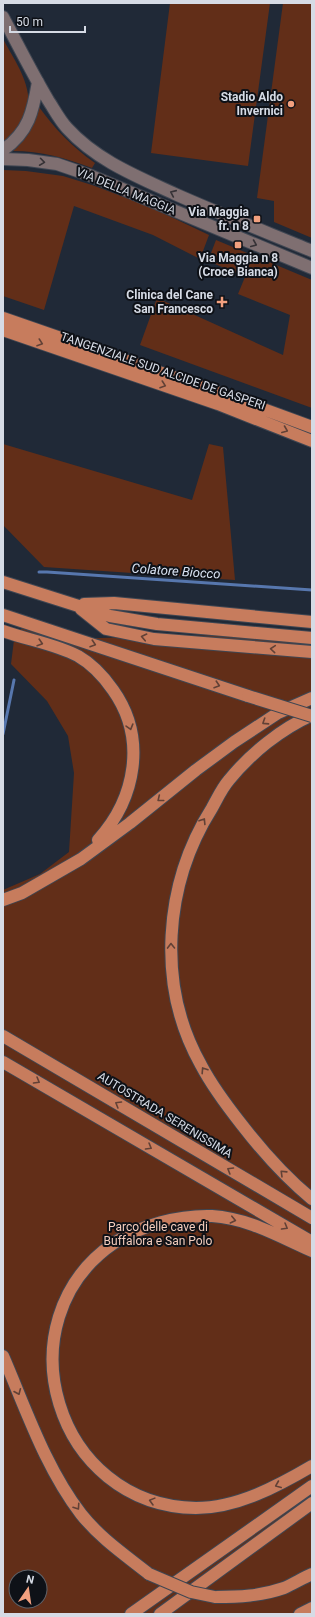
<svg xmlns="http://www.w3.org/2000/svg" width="315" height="1617" viewBox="0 0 315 1617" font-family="Roboto,sans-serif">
  <rect width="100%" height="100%" fill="#202937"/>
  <!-- green -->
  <path fill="#622e18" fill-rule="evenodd" d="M 170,3 L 270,3 L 248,166 L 151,153 Z
    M 283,3 L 312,3 L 312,238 L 274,222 L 274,201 L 257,198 Z
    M 3,39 C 16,63 37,91 25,119 C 21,129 10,138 3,145 Z
    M 39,107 C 55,129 72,147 95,163 L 92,168 C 66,158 41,151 13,151 C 29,137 33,126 39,107 Z
    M 3,170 L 26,171 L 63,176 L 92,185 L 148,206 L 209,235 L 200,259 L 153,235 L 74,206 L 44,310 L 3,296 Z
    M 216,240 L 312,280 L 312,408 L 140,345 L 157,298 L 283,355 L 290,315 L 238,294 L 245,277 L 208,261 Z
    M 3,444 L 192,500 L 209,444 L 223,447 L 235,580 L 44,567 L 3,525 Z
    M 22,628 L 58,639 L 312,633 L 312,1614 L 3,1614 L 3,890 L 40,874 L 69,852 L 74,773 L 68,736 L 47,701 L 11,664 L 14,640 ZM 16,1577 L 40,1577 L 40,1601 L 16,1601 Z"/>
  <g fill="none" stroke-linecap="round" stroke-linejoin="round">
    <!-- stream -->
    <path stroke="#5777ae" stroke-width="3" d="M 39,572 L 47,572 L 312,590
      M 3,734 L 14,680"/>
    <defs>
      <path id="secondary" d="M 3,17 C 18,45 32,73 48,100 C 54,109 59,119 67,128 C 96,160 136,176 175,194 C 220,214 266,232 312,251
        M 3,150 C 29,132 33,111 38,82
        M 3,159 L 28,160 L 57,164 L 89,175 L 312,268"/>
      <path id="highway" d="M 3,318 L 222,394 L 312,427
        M 3,330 L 218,404 L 312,441
        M 3,582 L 110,616 L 157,624 L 312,638
        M 84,604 L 114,603 L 312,622
        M 81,609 L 106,629 L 154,639 L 312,652
        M 3,615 L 248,696
        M 3,631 C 28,640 55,644 78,656 C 92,664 104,677 113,690 C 147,738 136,798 98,840
        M 312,715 C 281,729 251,753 229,780 C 222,788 217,799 212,808 C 164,884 156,985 201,1065 C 212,1086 227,1106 242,1125 C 263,1152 285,1177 312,1199
        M 3,900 L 22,893 L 81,859 L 130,823 L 196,770 L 234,742 L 278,713 L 312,698
        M 3,1036 L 312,1218
        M 3,1062 L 312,1242
        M 312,1251 C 280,1237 248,1218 212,1216 C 178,1215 142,1225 114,1243 C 0,1321 55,1506 196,1508 C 237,1508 278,1486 312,1466
        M 3,1356 C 26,1409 45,1467 81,1514 C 100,1538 125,1555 149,1574
        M 215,1597 C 239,1597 261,1596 284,1588 C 293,1584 303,1578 312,1574
        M 131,1614 L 312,1486
        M 160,1614 L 312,1503
        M 300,1614 L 312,1608"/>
    </defs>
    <!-- secondary casing -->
    <use href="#secondary" stroke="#3f4652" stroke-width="14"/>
    <!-- highway casing -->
    <use href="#highway" stroke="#3f4652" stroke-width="14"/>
    <!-- secondary -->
    <use href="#secondary" stroke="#7f6f71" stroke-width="12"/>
    <!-- highway -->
    <use href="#highway" stroke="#c77c5d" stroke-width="12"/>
    <defs>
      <path id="highway-bridge" d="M 248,696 L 312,716
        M 149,1574 L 191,1592 L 215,1597"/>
    </defs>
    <!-- highway-bridge casing -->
    <use href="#highway-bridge" stroke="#3f4652" stroke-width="14" stroke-linecap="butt"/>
    <!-- highway-bridge -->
    <use href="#highway-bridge" stroke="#c77c5d" stroke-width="12"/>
  </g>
  <!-- one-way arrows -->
  <defs><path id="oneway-chevron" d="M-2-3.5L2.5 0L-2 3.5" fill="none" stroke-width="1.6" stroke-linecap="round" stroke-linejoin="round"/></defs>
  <g stroke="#363236">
    <use href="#oneway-chevron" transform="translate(42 162) rotate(8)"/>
    <use href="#oneway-chevron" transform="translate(173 193) rotate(-156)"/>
    <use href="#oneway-chevron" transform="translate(254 244) rotate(23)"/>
  </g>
  <g stroke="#614136">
    <use href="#oneway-chevron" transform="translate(40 343) rotate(19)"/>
    <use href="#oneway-chevron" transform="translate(163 385) rotate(19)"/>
    <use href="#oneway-chevron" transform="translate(285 430) rotate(22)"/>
    <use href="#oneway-chevron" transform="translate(144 637) rotate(-168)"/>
    <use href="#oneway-chevron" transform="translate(40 643) rotate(17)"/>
    <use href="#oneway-chevron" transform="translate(93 644) rotate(18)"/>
    <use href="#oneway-chevron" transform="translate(273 649) rotate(-175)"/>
    <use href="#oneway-chevron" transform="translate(217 685) rotate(18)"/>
    <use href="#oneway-chevron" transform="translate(265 722) rotate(147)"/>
    <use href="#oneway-chevron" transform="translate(130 727) rotate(74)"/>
    <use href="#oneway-chevron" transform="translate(160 799) rotate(141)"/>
    <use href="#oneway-chevron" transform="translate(203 821) rotate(-58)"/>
    <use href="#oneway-chevron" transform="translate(171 946) rotate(-91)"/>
    <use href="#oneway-chevron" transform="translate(204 1070) rotate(-123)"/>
    <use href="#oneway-chevron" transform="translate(37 1081) rotate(30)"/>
    <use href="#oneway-chevron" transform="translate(118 1104) rotate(-149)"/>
    <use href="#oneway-chevron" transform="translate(149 1147) rotate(30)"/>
    <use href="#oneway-chevron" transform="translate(230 1170) rotate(-149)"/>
    <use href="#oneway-chevron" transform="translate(283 1173) rotate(-136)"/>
    <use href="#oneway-chevron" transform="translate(233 1220) rotate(13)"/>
    <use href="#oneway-chevron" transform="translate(285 1227) rotate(30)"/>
    <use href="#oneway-chevron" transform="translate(18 1392) rotate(67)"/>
    <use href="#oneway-chevron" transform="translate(278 1485) rotate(157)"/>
    <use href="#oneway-chevron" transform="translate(152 1501) rotate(-165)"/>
    <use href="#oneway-chevron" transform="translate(77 1507) rotate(56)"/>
  </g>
  <!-- markers -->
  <g fill="#f2a07f" stroke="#0e1117" stroke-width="1.5">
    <circle cx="291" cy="104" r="4"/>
    <rect x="253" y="215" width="8" height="8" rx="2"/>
    <rect x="234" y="241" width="8" height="8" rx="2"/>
    <path d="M220 296h4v4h4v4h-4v4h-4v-4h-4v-4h4z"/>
  </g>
  <g text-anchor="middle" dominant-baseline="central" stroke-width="4" stroke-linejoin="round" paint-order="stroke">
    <!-- poi labels -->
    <g font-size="12" font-weight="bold" fill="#d6dbe5" stroke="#0e1117" text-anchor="end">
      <text x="283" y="97">Stadio Aldo<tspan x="283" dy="14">Invernici</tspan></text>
      <text x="249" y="212">Via Maggia<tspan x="249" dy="14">fr. n 8</tspan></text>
      <text x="238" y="258" text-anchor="middle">Via Maggia n 8<tspan x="238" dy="14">(Croce Bianca)</tspan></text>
      <text x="213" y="295">Clinica del Cane<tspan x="213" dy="14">San Francesco</tspan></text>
    </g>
    <!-- street labels -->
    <g font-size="12" fill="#d6dbe5" stroke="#0e1117">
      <text transform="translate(126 191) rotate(22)">VIA DELLA MAGGIA</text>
      <text transform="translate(163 371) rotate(19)">TANGENZIALE SUD ALCIDE DE GASPERI</text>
      <text transform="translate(165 1115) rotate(31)">AUTOSTRADA SERENISSIMA</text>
    </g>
    <!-- park labels -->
    <g font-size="12" fill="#f5cebe" stroke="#0e1117">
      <text x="158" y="1227">Parco delle cave di<tspan x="158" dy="14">Buffalora e San Polo</tspan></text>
    </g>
    <!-- water labels -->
    <g font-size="13" font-style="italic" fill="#d9e3f3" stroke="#0e1117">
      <text transform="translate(176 571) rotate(4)">Colatore Biocco</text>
    </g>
  </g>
  <!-- border -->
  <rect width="315" height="1617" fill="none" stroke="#d6dbe5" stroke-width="8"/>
  <!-- north arrow -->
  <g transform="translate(28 1589) rotate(13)"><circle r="19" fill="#0e1117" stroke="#5e6269"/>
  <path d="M0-3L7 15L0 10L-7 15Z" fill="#f2a07f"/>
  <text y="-6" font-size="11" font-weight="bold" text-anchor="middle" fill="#d6dbe5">N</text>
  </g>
  <!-- scale -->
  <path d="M10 26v6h75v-6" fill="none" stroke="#d6dbe5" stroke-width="2"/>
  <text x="16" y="26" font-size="12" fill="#d6dbe5" stroke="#0e1117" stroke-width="3" paint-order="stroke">50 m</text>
</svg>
